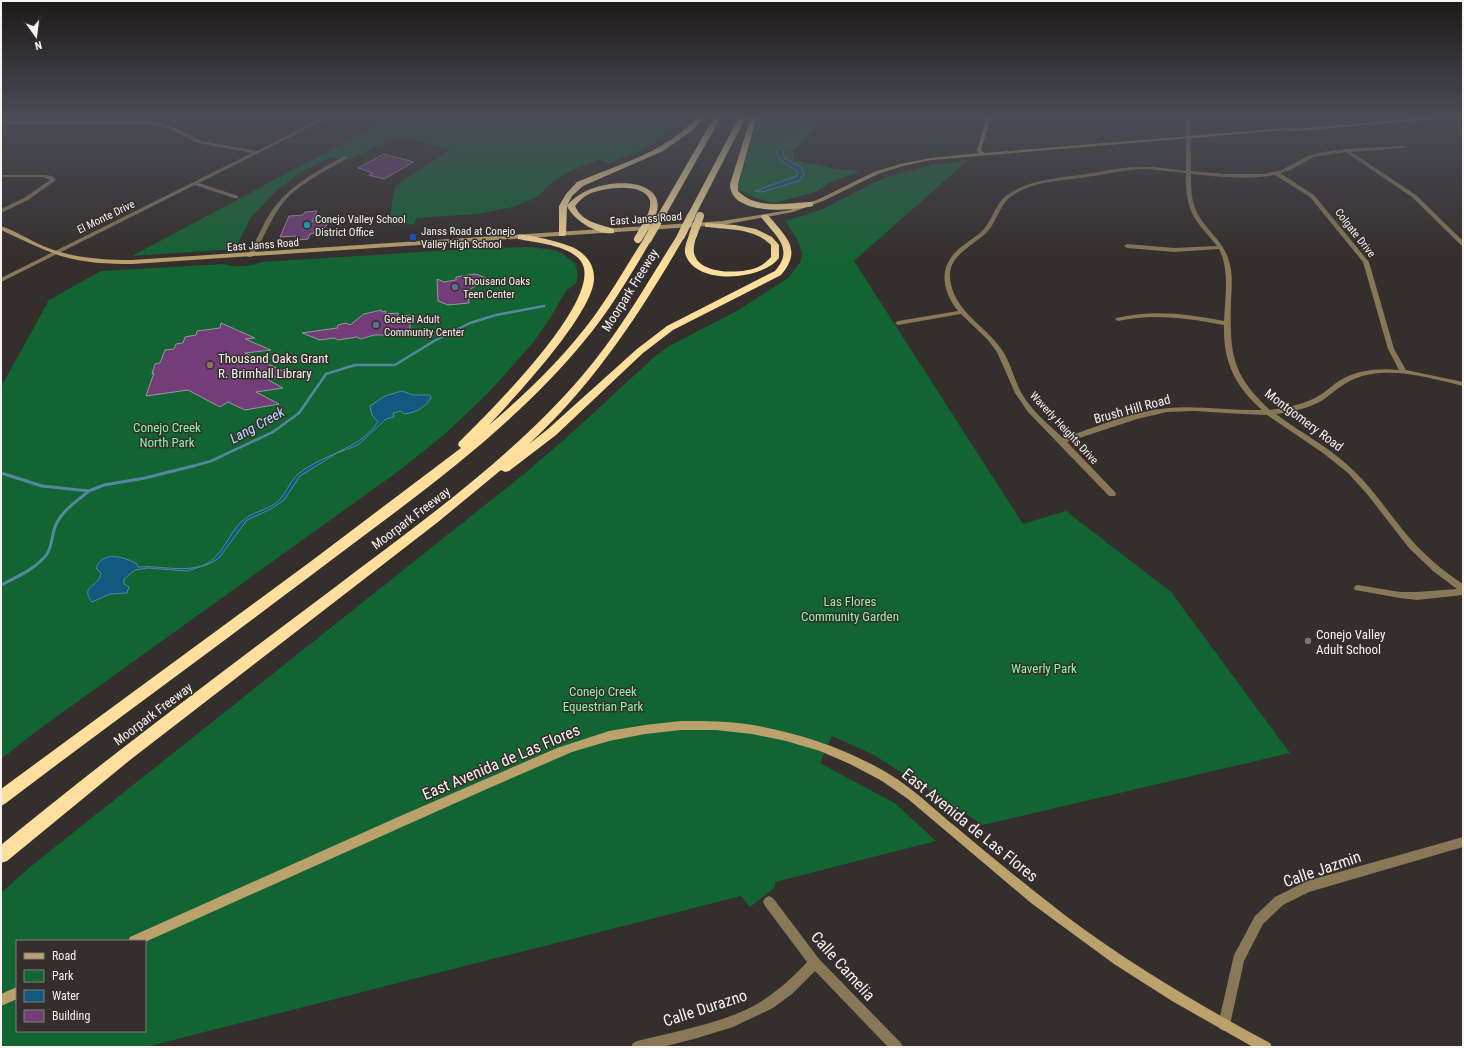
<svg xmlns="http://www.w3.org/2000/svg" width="1464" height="1048" viewBox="0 0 1464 1048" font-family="'Roboto Condensed',sans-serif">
  <rect width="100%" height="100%" fill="#342e2c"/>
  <!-- green -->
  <path fill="#136433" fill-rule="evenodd" d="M 392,117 L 687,117 L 665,137 L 642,150 L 609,163 L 599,160 L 566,173 L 552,182 L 537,197 L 513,207 L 477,214 L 416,218 L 415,224 L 388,225 L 395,188 L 400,182 L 451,150 L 399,135 L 349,160 L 331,157 L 300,173 L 276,191 L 251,217 L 235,249 L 132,256 Z
    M 964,160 L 968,160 L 854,261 L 1023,524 L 1066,511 L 1171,592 L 1290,753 L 983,825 L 874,755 L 832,736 L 820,763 L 896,804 L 936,841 L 775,882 L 775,887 L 750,907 L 741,896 L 146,1047 L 1,1047 L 1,893 L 30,867 L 524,474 L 574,431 L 654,357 L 669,346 L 735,312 L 788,278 L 801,261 L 802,253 L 797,239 L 785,221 L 823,209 L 873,183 L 893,175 L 931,165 L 961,162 ZM 17,941 L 145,941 L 145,1031 L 17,1031 Z
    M 531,247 L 555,250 L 563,254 L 575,263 L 578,275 L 576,283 L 566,291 L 549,320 L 532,344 L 488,393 L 445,434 L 400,470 L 38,730 L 1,759 L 1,387 L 49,300 L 101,271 L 224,264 C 235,268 252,266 262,262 L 483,248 Z"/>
  <!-- forest -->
  <path fill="#156a37" d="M 759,117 L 821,117 L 805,141 L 793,150 L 794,160 L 836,169 L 860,171 L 831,182 L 815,192 L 774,203 L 758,199 L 737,189 Z"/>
  <!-- water -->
  <path fill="#11597e" stroke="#5687a0" d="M 802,117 L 810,117 L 813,122 L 802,136 L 783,150 L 784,158 L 801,167 L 804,174 L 799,181 L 762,192 L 755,191 L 797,176 L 797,171 L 780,160 L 776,151 L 800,133 L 806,124 Z
    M 402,391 L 413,395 L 430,395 L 431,398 C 425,408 415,413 404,414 L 401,411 L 393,413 L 394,417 L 386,419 L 358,445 L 337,453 L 300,476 L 284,500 L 271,509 L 247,520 L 219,558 L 209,564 L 187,571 L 148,568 L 135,570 L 124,579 L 124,584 L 129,587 L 127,593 L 110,594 L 92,602 C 79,585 100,587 101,573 L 96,568 C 103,550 125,557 137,564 L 138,567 C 159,565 184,573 204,565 C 222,557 228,535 241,522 C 251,512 265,511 276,503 C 286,495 289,482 298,474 C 323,454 359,450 378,422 L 372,415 L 370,406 L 385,396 Z"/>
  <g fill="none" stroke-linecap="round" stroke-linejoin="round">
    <!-- stream-far1 -->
    <path stroke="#5687a0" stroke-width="2.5" d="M 190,467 L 211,461 L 273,432 L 299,413 L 326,374 L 355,365 L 395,365 L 434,341 L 470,323 L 496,315 L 544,306"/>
    <!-- stream -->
    <path stroke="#5687a0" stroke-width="3" d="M 1,473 L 42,486 L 89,491 L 104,485 L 145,478 L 193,466
      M 1,585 C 17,577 37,568 47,554 C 52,546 52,535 55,527 C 61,511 77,501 89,491"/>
  </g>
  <!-- building -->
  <path fill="#723d79" stroke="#9a969b" d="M 384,154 L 414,162 L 384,179 L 369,175 L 373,173 L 358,168 Z
    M 317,211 L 312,221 L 331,220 L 322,231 L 310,234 L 308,239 L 296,240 L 296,236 L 280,237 L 289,216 L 303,215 L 305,212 Z
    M 476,274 L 486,278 L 468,291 L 469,303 L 448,305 L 438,301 L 437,279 L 444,282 L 456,280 L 456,277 Z
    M 381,310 L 382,312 L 386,311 L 385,314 L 398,313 L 398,317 L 410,315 L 410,330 L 386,335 L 374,335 L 361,339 L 357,337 L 338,340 L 334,338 L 320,340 L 302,333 L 337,328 L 338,325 L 346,323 L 350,325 L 364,314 Z
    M 221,323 L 255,338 L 245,339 L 271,350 L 245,353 L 291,375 L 265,378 L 283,388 L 256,392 L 279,404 L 245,410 L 228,402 L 220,407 L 188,390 L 146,396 L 154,373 L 152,374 L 155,364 L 160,363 L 165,350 L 174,349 L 176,344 L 183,343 L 185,337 L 196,335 L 197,331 L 220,328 Z"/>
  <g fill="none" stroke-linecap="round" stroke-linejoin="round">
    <!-- street -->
    <path fill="#887858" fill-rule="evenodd" d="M 324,117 L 330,117 L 199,183 L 238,196 L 238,198 L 234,198 L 195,185 L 1,282 L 1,278 L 252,153 L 198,143 L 169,129 L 150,124 L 1,124 L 1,122 L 150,122 L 173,127 L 201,141 L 257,151 Z
      M 1186,117 L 1190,117 L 1191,171 L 1224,174 L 1264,174 L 1282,170 L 1308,156 L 1323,152 L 1346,149 L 1405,146 L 1405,147 L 1403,148 L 1351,152 L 1416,195 L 1463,241 L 1463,246 L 1461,245 L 1412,197 L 1346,152 L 1314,157 L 1290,170 L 1280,173 L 1314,195 L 1369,262 L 1394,349 L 1406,370 L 1463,382 L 1463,386 C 1429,378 1388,365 1354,379 C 1342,384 1333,393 1323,400 C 1310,408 1291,412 1276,414 C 1301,433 1331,448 1354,471 C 1377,493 1393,520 1414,543 C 1429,559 1446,573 1463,584 L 1463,595 L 1417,600 L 1400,598 L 1355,590 L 1354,588 L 1355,586 L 1358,585 L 1400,592 L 1417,592 L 1457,589 L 1433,571 L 1409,548 L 1367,494 L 1348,473 L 1323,453 L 1267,415 L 1243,414 L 1194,411 L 1167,412 L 1137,419 L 1067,442 L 1115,492 L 1116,494 L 1115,496 L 1109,496 L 1028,412 L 1015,393 L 997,352 L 988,340 L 961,314 L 898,325 L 895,323 L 898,321 L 958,311 C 941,289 938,266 961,247 C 967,242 974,238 980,233 C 992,223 994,205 1006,196 C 1028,179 1061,178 1087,174 C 1104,171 1121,167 1138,167 C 1154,166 1170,169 1186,171 ZM 1147,169 L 1186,173 C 1186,184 1186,195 1189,205 C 1193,221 1207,233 1217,246 L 1174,248 L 1127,244 L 1124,246 L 1127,248 L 1174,252 L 1219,249 C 1230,270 1225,298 1224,321 C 1188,314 1153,309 1116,318 L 1115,319 L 1118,321 C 1154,313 1188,318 1224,325 C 1223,362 1235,386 1262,410 C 1231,411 1200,405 1168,408 C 1132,411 1097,427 1063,438 C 1048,424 1032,411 1022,394 C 1014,380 1011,363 1002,350 C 985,325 953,311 950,278 C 948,257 970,247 984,235 C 996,225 998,208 1009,198 C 1030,181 1062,181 1087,177 C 1107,174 1127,169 1147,169 ZM 1191,174 C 1219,177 1248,180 1275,175 L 1310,197 L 1363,262 L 1388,349 L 1399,370 C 1379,368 1356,370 1339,381 C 1330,387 1322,395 1313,399 C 1300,405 1285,408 1270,410 C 1230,373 1230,352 1231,300 C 1232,286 1233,271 1228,258 C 1222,239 1202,227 1195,208 C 1191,197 1191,185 1191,174 Z
      M 344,156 L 348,157 C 343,161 336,165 330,168 C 316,176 303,184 291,194 C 272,212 266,236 252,257 L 248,257 L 247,256 C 256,243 261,228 269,215 C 287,186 316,172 344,156 Z
      M 1,175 L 44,175 L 52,176 L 56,180 L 28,200 L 1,213 L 1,209 L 24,198 L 50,180 L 44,177 L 1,177 Z
      M 1463,837 L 1463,847 L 1309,892 L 1283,905 L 1263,924 L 1244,961 L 1230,1025 L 1228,1029 L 1224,1031 L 1220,1029 L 1218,1025 L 1234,955 L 1255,916 L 1275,897 L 1307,881 Z
      M 769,896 L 773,898 L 819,959 L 901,1043 L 903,1047 L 888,1047 L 815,971 L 792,994 L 773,1008 L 733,1027 L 694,1039 L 662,1047 L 631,1047 L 633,1043 L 637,1041 C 680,1030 728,1023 765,999 C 781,988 794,976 807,962 L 765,906 L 763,902 L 765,898 Z"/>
    <!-- secondary -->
    <path fill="#bba16c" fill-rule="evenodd" d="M 987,117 L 991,117 L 981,150 L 984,153 L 1286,128 L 1296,129 L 1436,117 L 1459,117 L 1296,131 L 1286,130 L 931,160 L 903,166 L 878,174 L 823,201 L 793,212 L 722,225 L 132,264 C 108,264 84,263 61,256 C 40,249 21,239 1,230 L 1,226 C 16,231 29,240 43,246 C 72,258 101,260 132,260 L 722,221 L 790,210 L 819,199 L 874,172 L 900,164 L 931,158 L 979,153 L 977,150 Z
      M 681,721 C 705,721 729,721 753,725 C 803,734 854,751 897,779 C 918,793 936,811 956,827 C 992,857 1028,887 1066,916 C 1130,964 1199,1005 1270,1043 L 1272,1047 L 1253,1047 L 1172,1001 L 1114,964 L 1031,903 L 908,799 L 882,781 L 850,764 L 820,751 L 786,741 L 752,734 L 716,730 L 681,730 L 645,734 L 609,741 L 572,752 L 489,788 L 145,942 L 128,941 L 130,937 L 398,817 L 557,748 L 609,731 L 645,725 Z
      M 17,987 L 17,999 L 1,1006 L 1,994 Z"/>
    <!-- highway -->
    <path fill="#fedf9d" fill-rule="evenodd" d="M 698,117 L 705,117 L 692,131 L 663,151 L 583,186 L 572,196 L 567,206 C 591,173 679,174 653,221 L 646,219 C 648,214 651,207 650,201 C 645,181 602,188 589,194 C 583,197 579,201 575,206 C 582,222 599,224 614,229 L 614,233 C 599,236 573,220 567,206 L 566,234 L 565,236 L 559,236 L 559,206 L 566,194 L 577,182 C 620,164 665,152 698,117 Z
      M 714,117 L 721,117 L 664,218 L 657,220 L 656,218 Z
      M 739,117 L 746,117 L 695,216 L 688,218 L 687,216 Z
      M 751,117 L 757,117 L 738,184 L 738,191 C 757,210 786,203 810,202 L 813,202 L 813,206 C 792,211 730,216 730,184 Z
      M 762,215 L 768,215 C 786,237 803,249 781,275 L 673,330 L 643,353 L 556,435 L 509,471 L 505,472 L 501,470 L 438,522 L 130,760 L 7,861 L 1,863 L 1,845 C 108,757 219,674 330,591 C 418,524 510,460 582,376 C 620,332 647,283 678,234 L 684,234 L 685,236 C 641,312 594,384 529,444 L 548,429 L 637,349 L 667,326 L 775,271 C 795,248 775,236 761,217 Z
      M 705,223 L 735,225 L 756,229 L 772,237 L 779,245 L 779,258 C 762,280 698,286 686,256 C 683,250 687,241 689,235 L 693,233 L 697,235 C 695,241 692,250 695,256 C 702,275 743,274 758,267 C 763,265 767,261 771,257 L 771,245 C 754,228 730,230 708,227 L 705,227 Z
      M 518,235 C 526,233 563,243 572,247 C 585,253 595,264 594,280 C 591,316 515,397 489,425 C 528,392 565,356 595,315 C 613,290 628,263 645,237 L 648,237 L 652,239 C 631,274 611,309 585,340 C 508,434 405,504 309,577 C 208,653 106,727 6,803 L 1,806 L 1,789 L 310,562 L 461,448 L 458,445 L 459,442 C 486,415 603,301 582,263 C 572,245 536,243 518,239 Z"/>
    <!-- highway-bridge -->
    <path stroke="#fedf9d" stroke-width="8" d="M 693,235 L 700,216
      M 681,236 L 691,216
      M 638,239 L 650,219
      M 648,239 L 660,218"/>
  </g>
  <!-- sky -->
  <linearGradient id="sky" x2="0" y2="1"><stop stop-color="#1d1918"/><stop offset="0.44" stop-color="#4a4c56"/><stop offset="1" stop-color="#4a4c56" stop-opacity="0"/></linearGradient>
  <rect width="1464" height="264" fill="url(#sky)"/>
  <!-- markers -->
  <circle fill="#0f9aa8" stroke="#342e2c" stroke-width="1.5" cx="307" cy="225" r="4"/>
  <rect fill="#1a4fb4" stroke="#342e2c" stroke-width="1.5" x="409" y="233" width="8" height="8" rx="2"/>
  <g fill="#5c6f8a" stroke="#342e2c" stroke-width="1.5">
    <circle cx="455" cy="287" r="4"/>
    <circle cx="376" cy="325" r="4"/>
  </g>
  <g fill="#8d6e63" stroke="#342e2c" stroke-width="1.5">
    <circle cx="210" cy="365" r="4"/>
    <circle cx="1308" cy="641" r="4"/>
  </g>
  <g text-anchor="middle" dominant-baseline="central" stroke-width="3" stroke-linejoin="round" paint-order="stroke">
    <!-- far-street labels -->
    <g font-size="11" fill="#f7f3f1" stroke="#342e2c">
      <text transform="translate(106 217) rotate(-26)">El Monte Drive</text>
      <text transform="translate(646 219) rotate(-4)">East Janss Road</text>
      <text transform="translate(1355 233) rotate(52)">Colgate Drive</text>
      <text transform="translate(263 245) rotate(-4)">East Janss Road</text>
      <text transform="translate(1064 428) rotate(47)">Waverly Heights Drive</text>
    </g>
    <!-- far-poi labels -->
    <g font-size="11" fill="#f7f3f1" stroke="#342e2c" text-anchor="start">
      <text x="315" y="219">Conejo Valley School<tspan x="315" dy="13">District Office</tspan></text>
      <text x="421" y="231">Janss Road at Conejo<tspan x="421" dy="13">Valley High School</tspan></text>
      <text x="463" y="281">Thousand Oaks<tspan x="463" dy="13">Teen Center</tspan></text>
      <text x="384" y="319">Goebel Adult<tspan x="384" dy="13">Community Center</tspan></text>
    </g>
    <!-- street labels -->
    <g font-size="13" fill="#f7f3f1" stroke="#342e2c">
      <text transform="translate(630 290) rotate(-58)">Moorpark Freeway</text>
      <text transform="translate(1132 409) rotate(-15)">Brush Hill Road</text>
      <text transform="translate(1304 420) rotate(37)">Montgomery Road</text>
      <text transform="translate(411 518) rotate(-37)">Moorpark Freeway</text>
      <text transform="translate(153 714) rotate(-37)">Moorpark Freeway</text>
    </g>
    <!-- poi labels -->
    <g font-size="13" fill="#f7f3f1" stroke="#342e2c" text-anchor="start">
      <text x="218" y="358">Thousand Oaks Grant<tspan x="218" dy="15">R. Brimhall Library</tspan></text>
      <text x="1316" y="634">Conejo Valley<tspan x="1316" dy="15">Adult School</tspan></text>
    </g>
    <!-- park labels -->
    <g font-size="13" fill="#8cf4a9" stroke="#342e2c">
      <text x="167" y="427">Conejo Creek<tspan x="167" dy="15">North Park</tspan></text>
      <text x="850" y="601">Las Flores<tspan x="850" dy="15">Community Garden</tspan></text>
      <text x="1044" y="668">Waverly Park</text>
      <text x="603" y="691">Conejo Creek<tspan x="603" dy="15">Equestrian Park</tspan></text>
    </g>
    <!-- water labels -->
    <g font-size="14" font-style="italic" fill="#b7e0fb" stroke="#342e2c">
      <text transform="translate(257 425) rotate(-29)">Lang Creek</text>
    </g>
    <!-- near-street labels -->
    <g font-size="16" fill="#f7f3f1" stroke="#342e2c">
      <text transform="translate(501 762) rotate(-23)">East Avenida de Las Flores</text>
      <text transform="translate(970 825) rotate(39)">East Avenida de Las Flores</text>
      <text transform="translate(1322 869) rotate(-19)">Calle Jazmin</text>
      <text transform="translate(843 966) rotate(48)">Calle Camelia</text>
      <text transform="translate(705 1008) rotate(-18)">Calle Durazno</text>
    </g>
  </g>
  <!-- border -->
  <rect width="1464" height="1048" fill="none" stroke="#f7f3f1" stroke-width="4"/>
  <!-- legend -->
  <rect x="16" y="940" width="130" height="92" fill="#342e2c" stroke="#827d7b"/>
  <rect x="24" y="953" width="20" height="6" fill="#bba16c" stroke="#827d7b"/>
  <text x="52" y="960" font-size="12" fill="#f7f3f1">Road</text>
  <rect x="24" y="970" width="20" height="12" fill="#136433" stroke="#827d7b"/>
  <text x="52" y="980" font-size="12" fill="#f7f3f1">Park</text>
  <rect x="24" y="990" width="20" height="12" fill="#11597e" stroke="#827d7b"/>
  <text x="52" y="1000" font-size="12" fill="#f7f3f1">Water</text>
  <rect x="24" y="1010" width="20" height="12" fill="#723d79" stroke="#827d7b"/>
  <text x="52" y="1020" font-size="12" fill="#f7f3f1">Building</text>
  <!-- north arrow -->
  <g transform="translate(36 36) rotate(166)" stroke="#342e2c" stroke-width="3" paint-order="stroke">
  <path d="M0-3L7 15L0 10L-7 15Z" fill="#f7f3f1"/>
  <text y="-6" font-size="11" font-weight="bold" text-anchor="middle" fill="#f7f3f1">N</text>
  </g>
</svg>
